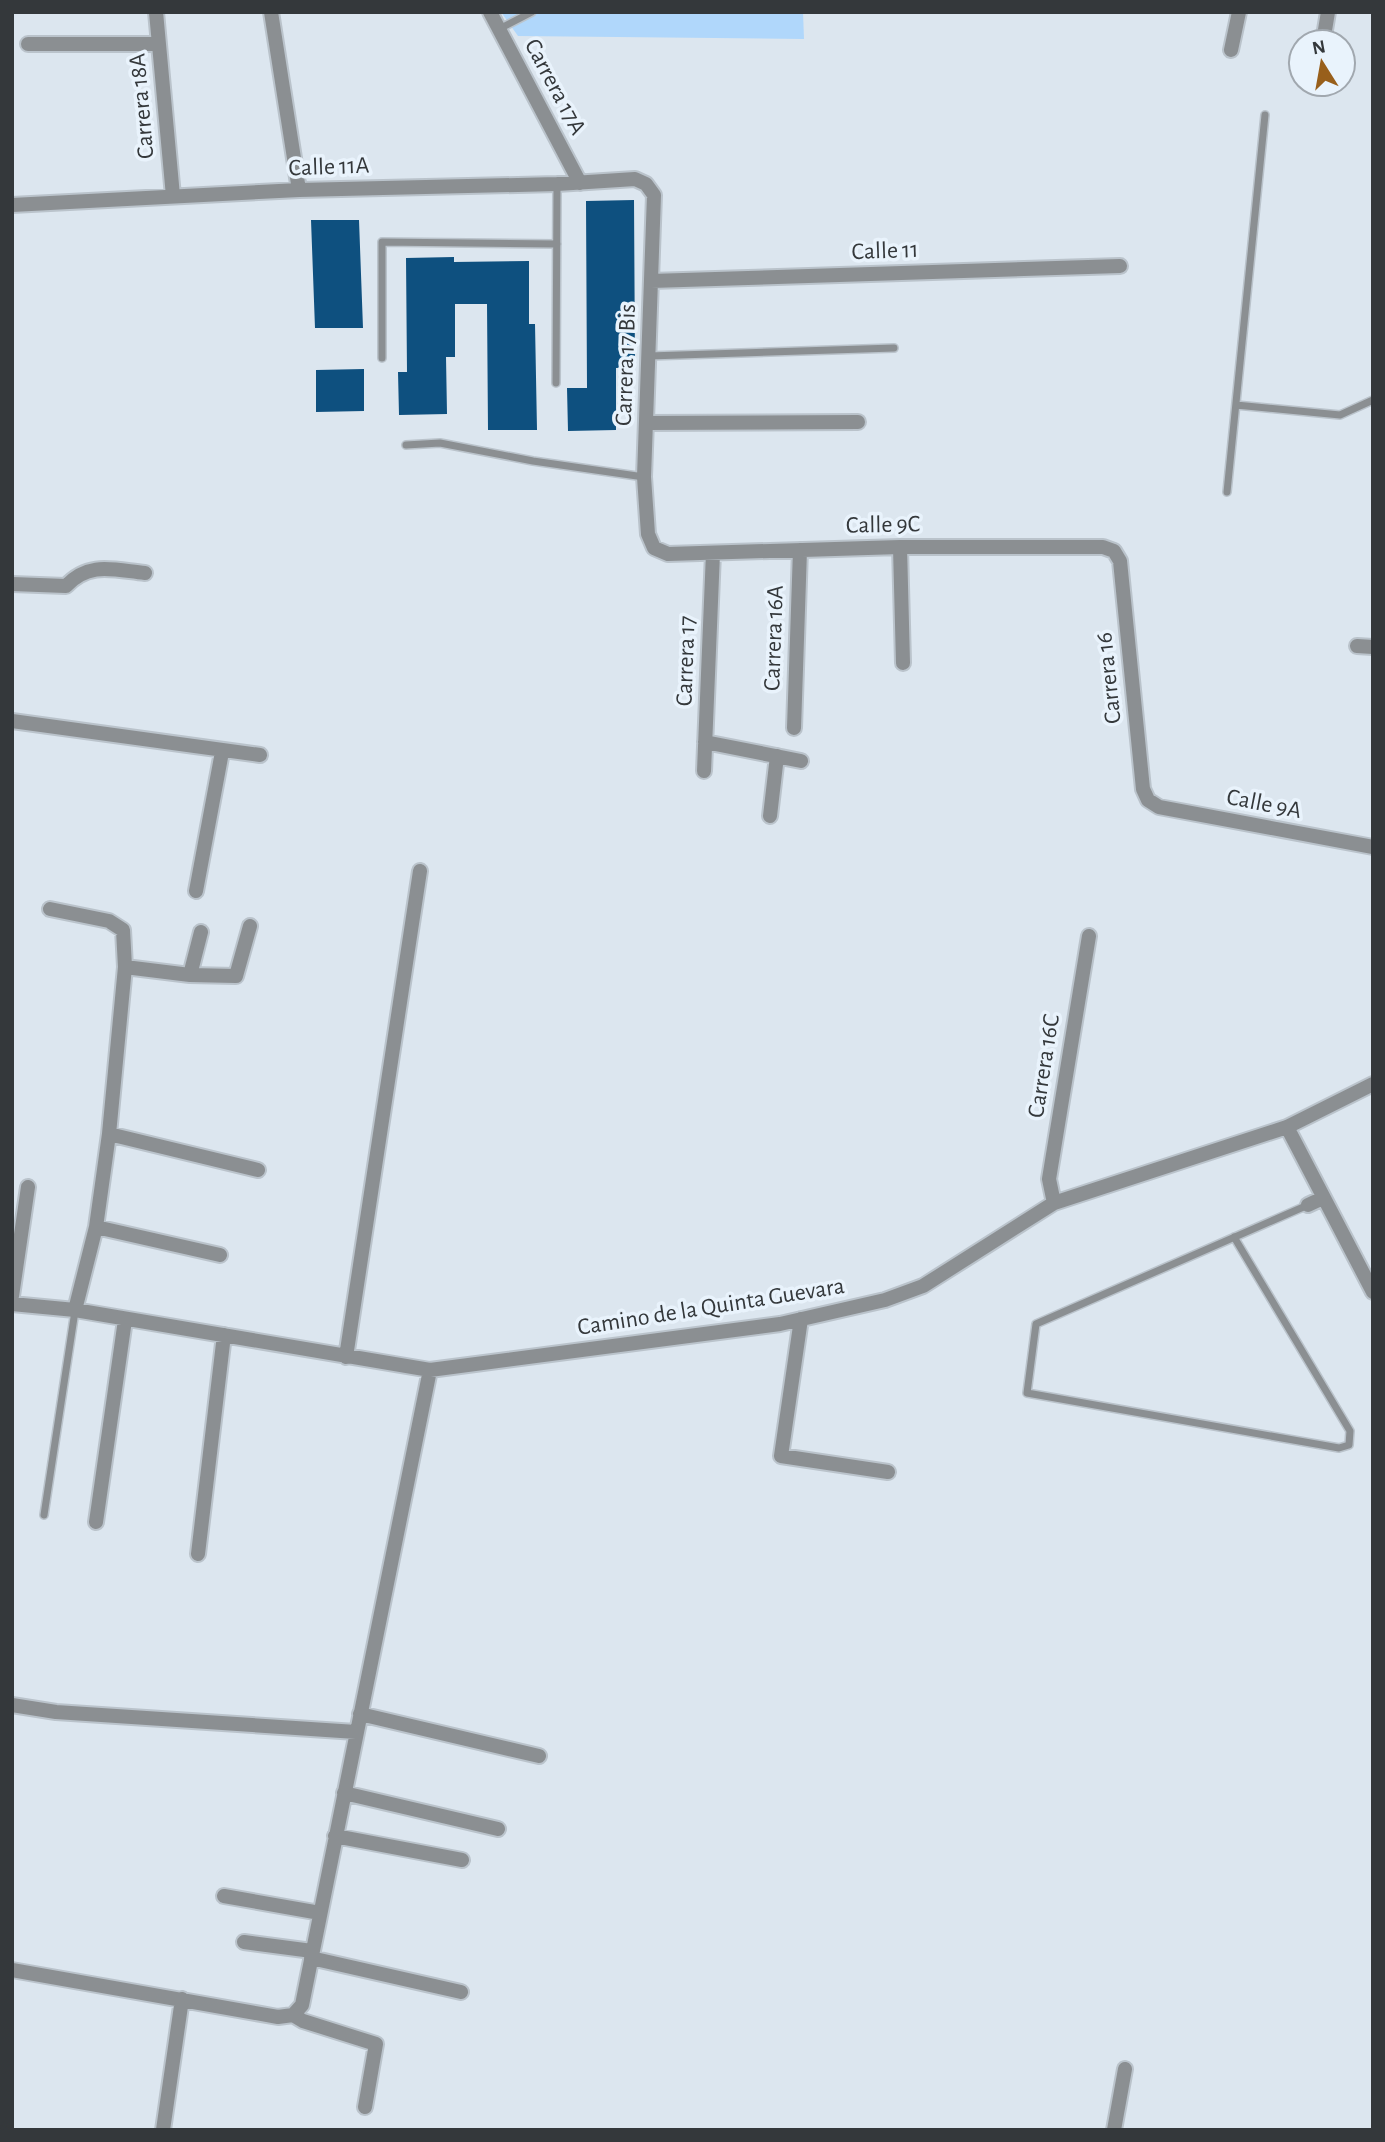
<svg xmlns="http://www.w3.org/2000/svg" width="1385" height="2142" viewBox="0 0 1385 2142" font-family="'Alegreya Sans',sans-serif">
  <rect width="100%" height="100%" fill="#dce6ef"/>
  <!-- green -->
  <path fill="#b0d7fb" d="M 501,12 L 803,12 L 804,39 L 518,36 Z"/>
  <!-- building -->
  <path fill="#0e507f" d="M 634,200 L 635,367 L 616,368 L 616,430 L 568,431 L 567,388 L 587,388 L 586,201 Z
    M 311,220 L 359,220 L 363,328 L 315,328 Z
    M 454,257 L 454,262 L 529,261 L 529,324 L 535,324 L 537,430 L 488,430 L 487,304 L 455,304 L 455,357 L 446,357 L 447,414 L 399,415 L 398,372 L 407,372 L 406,258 Z
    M 364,369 L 364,411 L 316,412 L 316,370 Z"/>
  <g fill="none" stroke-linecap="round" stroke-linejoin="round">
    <defs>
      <path id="service" d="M 499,29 L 532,12
        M 649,356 L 894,348
        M 382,358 L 382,242 L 557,244
        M 556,383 L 557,185
        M 1236,405 L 1340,415 L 1373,400
        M 406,445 L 440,443 L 533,461 L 644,477
        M 1227,492 L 1265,115
        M 1234,1237 L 1350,1431 L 1349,1445 L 1339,1448 L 1027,1393 L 1036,1324 L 1308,1205
        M 44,1515 L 75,1311"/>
      <path id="minor" d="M 156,12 L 173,196
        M 271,12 L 299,190
        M 490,12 L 580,183
        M 1323,42 L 1328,12
        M 28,44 L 159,44
        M 1231,50 L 1239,12
        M 12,205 L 299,190 L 557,184 L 635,179 L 646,184 L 654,195 L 644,477 L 648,534 L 654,548 L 668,554 L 900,547 L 1103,547 L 1114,551 L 1120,561 L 1143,789 L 1148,800 L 1159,807 L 1373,847
        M 651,281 L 1120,266
        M 647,423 L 858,422
        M 900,547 L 903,663
        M 12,584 L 66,586 C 89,561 114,570 145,573
        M 1357,646 L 1373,647
        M 12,721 L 260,755
        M 794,728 L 800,550
        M 705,742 L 801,761
        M 704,771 L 713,553
        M 770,816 L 777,756
        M 196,891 L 222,752
        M 50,909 L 109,921 L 123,930 L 125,967 L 109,1134 L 96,1227 L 75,1310
        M 125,967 L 190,975 L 236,976 L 250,926
        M 190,975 L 201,932
        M 1287,1127 L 1373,1292
        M 109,1134 L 258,1170
        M 1054,1203 L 1049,1179 L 1089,936
        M 1308,1205 L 1323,1198
        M 96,1227 L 220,1255
        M 12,1296 L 28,1187
        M 12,1304 L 75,1310 L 430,1370 L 780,1324 L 885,1300 L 923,1286 L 1054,1203 L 1287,1127 L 1373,1084
        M 801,1319 L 781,1456 L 888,1472
        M 346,1357 L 420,871
        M 96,1522 L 125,1320
        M 198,1554 L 224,1335
        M 12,1705 L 56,1712 L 356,1732
        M 360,1714 L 539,1756
        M 344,1793 L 498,1829
        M 335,1836 L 462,1860
        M 224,1896 L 320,1913
        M 244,1942 L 312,1951
        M 311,1958 L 461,1992
        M 12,1970 L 278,2017 L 293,2015 L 302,2005 L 430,1370
        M 293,2015 L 303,2021 L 376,2044 L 365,2107
        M 163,2130 L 182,1999
        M 1114,2130 L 1125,2069"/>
    </defs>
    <!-- service casing -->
    <use href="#service" stroke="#bac3cb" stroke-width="10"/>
    <!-- minor casing -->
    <use href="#minor" stroke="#bac3cb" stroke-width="18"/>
    <!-- service -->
    <use href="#service" stroke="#8b8f92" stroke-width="7"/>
    <!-- minor -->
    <use href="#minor" stroke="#8b8f92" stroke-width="14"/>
  </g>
  <g text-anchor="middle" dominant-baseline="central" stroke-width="7" stroke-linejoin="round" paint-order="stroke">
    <!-- street labels -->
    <g font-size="24" fill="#34383b" stroke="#e9f3fc">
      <text transform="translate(555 87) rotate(62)">Carrera 17A</text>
      <text transform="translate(142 106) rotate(-95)">Carrera 18A</text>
      <text transform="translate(329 167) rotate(-2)">Calle 11A</text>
      <text transform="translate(885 251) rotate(-2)">Calle 11</text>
      <text transform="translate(626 365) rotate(-88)">Carrera 17 Bis</text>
      <text transform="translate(883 525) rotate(-1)">Calle 9C</text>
      <text transform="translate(774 638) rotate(-88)">Carrera 16A</text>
      <text transform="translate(686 661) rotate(-88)">Carrera 17</text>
      <text transform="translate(1109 678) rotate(-96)">Carrera 16</text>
      <text transform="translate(1264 804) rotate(11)">Calle 9A</text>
      <text transform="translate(1044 1066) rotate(-81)">Carrera 16C</text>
      <text transform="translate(711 1307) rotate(-9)">Camino de la Quinta Guevara</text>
    </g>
  </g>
  <!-- border -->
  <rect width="1385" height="2142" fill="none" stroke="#34383b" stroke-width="28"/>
  <!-- north arrow -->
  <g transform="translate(1322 63) rotate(349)"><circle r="33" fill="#e9f3fc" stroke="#a1a8af" stroke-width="2"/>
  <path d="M0-5L12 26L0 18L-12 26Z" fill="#985f1b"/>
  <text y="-10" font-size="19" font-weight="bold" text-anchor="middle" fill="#34383b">N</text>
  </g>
</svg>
